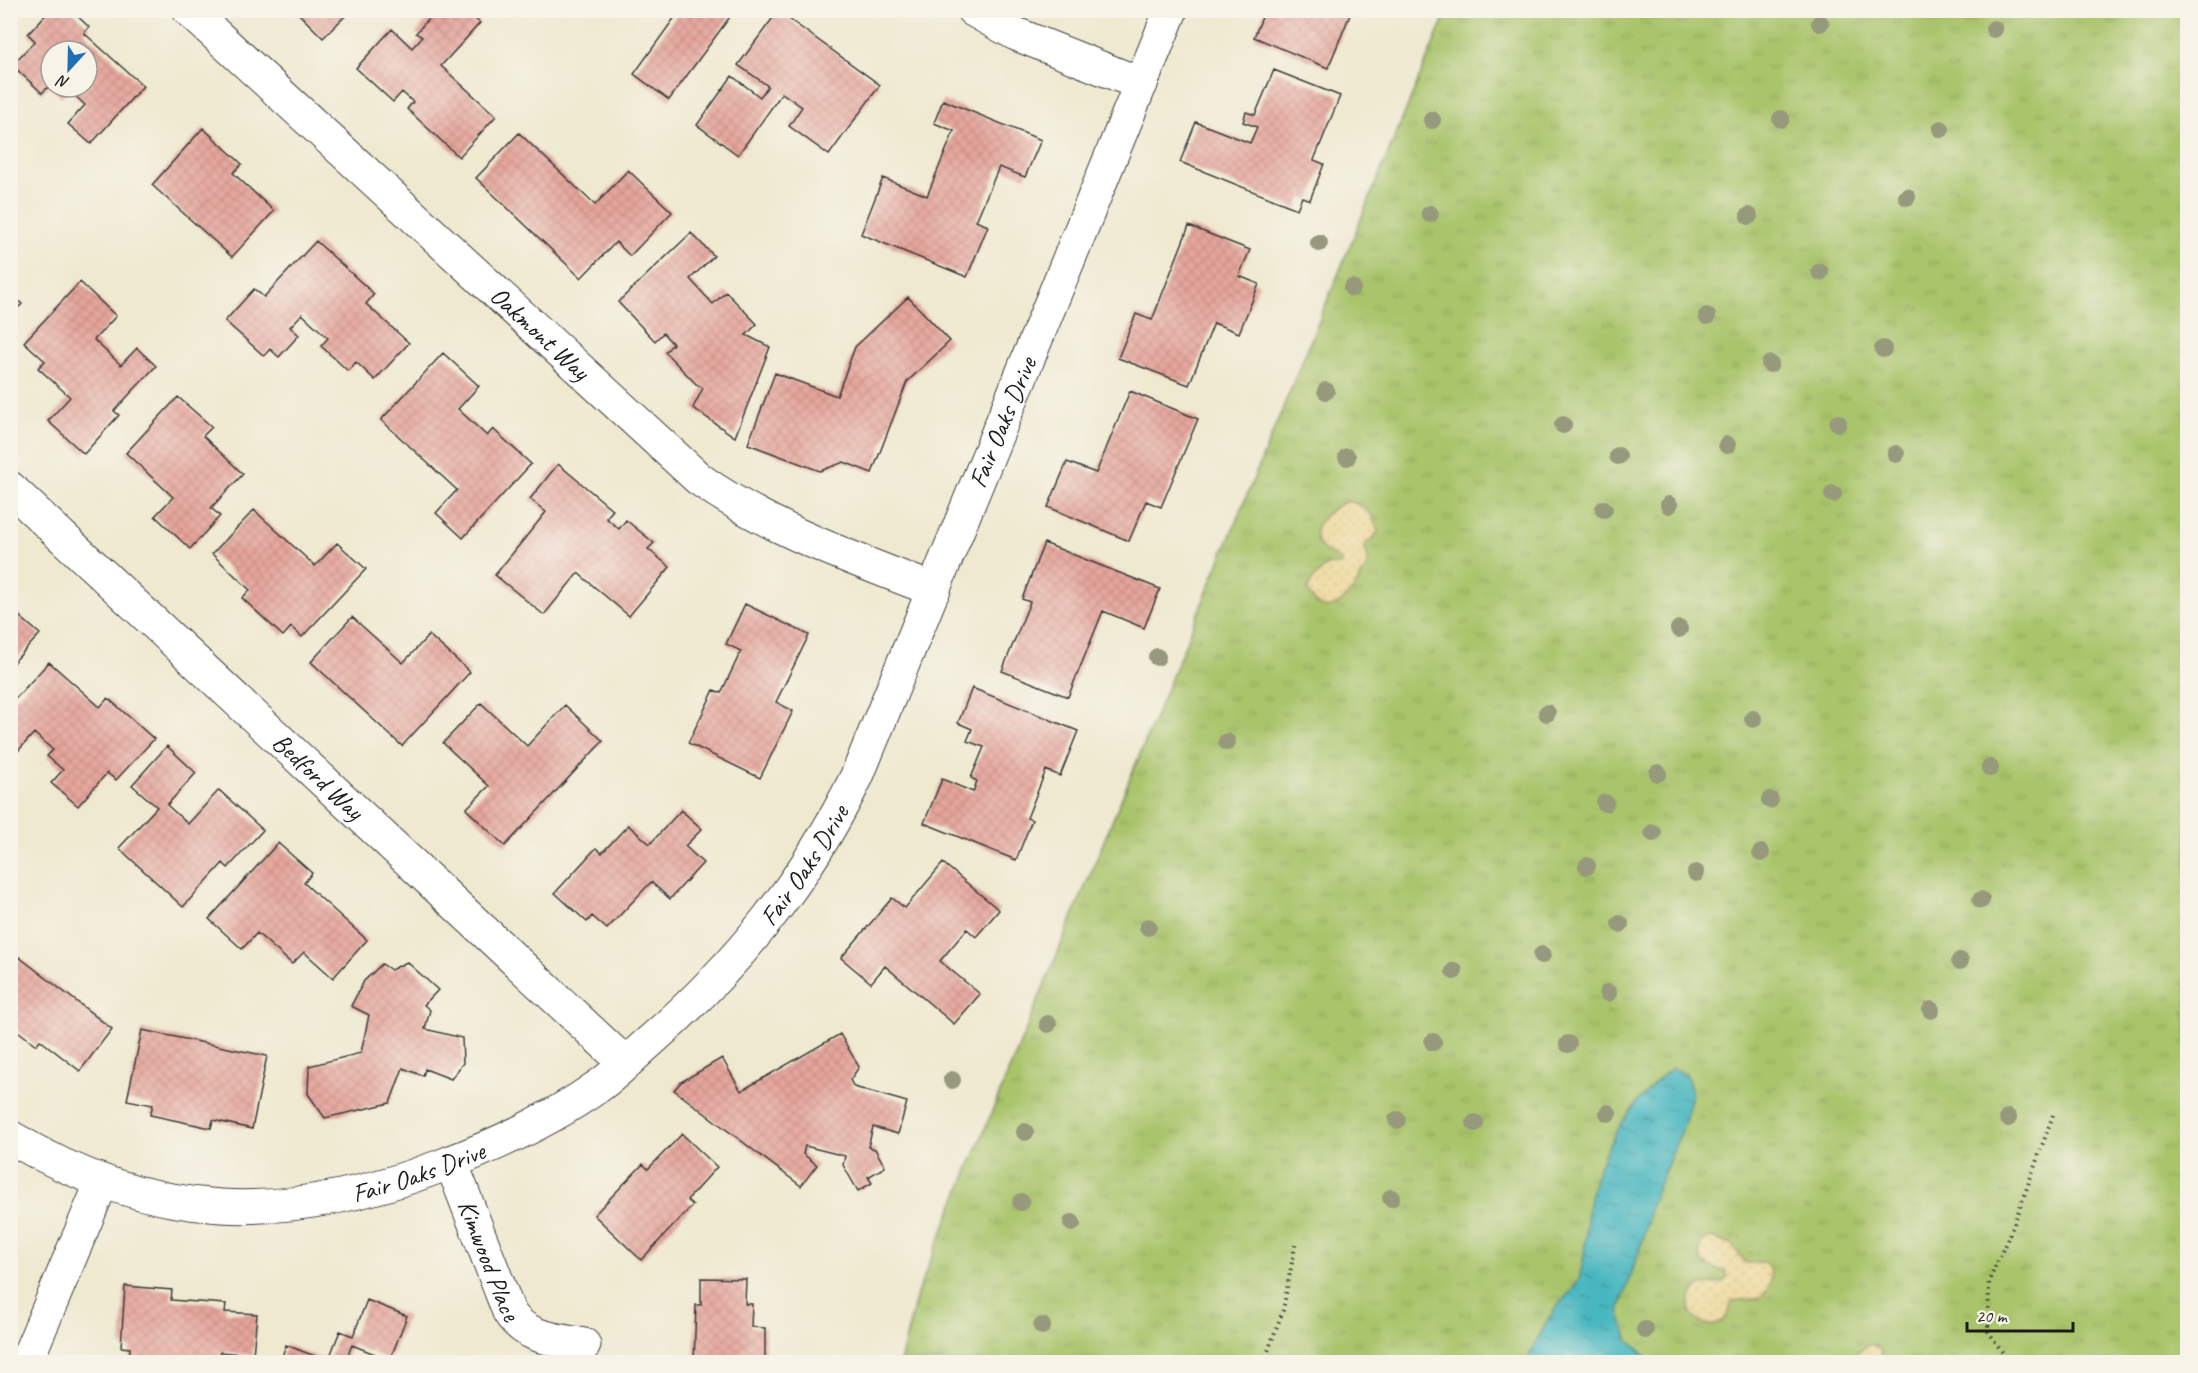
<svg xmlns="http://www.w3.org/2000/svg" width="2198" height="1373" viewBox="0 0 2198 1373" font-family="Caveat,sans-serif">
  <defs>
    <pattern id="grass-tufts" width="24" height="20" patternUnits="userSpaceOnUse" patternTransform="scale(1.5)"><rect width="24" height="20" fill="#a9c46b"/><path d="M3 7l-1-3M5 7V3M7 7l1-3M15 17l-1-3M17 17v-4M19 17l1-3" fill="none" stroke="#91a85c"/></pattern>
    <pattern id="sand-dots" width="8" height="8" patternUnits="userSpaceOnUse" patternTransform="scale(1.5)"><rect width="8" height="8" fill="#eeda9e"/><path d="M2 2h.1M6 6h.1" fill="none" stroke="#ccba88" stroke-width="1.8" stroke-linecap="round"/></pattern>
    <pattern id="water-ripples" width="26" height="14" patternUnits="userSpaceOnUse" patternTransform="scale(1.5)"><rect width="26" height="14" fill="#48b7c0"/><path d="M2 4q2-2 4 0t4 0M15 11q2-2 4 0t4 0" fill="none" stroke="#3b949b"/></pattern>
    <pattern id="building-cross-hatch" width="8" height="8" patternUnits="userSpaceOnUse" patternTransform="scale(1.5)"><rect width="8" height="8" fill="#e6a69c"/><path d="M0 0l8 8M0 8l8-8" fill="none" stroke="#c58e86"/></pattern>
  </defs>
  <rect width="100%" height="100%" fill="#f7f3e8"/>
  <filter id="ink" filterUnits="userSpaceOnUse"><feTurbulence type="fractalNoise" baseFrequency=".0167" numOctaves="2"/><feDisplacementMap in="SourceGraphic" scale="12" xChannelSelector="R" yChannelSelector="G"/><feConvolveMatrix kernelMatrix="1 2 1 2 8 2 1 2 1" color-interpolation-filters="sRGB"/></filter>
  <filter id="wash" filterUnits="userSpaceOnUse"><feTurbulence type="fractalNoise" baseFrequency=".008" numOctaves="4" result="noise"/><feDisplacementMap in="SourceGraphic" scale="24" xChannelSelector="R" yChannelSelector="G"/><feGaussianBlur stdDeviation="1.35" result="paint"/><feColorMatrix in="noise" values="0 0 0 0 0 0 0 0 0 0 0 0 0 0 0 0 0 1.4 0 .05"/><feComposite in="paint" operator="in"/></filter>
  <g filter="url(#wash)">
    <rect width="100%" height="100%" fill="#efe9d0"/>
    <!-- grass -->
    <path fill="url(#grass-tufts)" stroke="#627044" stroke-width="1.5" d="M 1447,11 L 2187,11 L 2187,1362 L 900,1362 L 918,1291 Z"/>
    <!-- sand -->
    <path fill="url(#sand-dots)" stroke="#857b5d" stroke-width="1.5" d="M 1346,501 C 1365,504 1373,513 1378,532 L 1372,540 L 1366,543 L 1365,549 L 1369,560 C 1360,584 1329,634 1307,590 L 1313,579 L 1328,564 L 1341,565 L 1342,561 C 1336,556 1328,554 1322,548 C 1303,529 1330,509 1346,501 Z
      M 1711,1238 L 1731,1244 L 1746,1263 L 1763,1262 C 1777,1274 1771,1286 1761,1298 L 1732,1301 C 1730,1305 1730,1311 1728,1315 C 1713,1341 1668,1312 1701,1285 L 1723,1283 L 1728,1277 L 1725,1271 C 1707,1266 1694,1264 1702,1242 Z
      M 1871,1344 L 1879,1348 L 1885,1362 L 1850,1362 L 1855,1353 Z"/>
    <!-- water -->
    <path fill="url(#water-ripples)" stroke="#326a6e" stroke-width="1.5" d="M 1672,1068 L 1687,1075 L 1692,1094 L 1685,1122 L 1651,1204 L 1644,1236 L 1619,1311 L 1629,1341 L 1653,1362 L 1531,1362 L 1529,1356 C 1538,1338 1547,1320 1559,1304 C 1565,1297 1576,1288 1579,1279 C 1586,1257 1585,1234 1588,1211 C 1595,1155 1629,1103 1672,1068 Z"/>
    <g id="blocks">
      <!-- building -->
      <path fill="url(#building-cross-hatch)" fill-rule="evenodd" d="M 50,10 L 71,10 L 89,27 L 84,33 L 143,86 L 91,144 L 68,124 L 85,105 L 69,90 L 62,97 L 49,86 L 42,93 L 12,65 L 35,41 L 28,34 ZM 51,51 L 87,51 L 87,87 L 51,87 Z
        M 295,10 L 351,10 L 323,38 Z
        M 436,10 L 466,10 L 480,23 L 441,66 L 496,116 L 459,157 L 407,109 L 413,102 L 402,92 L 393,102 L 356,68 L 392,29 L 412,48 L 422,37 L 416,33 Z
        M 680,10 L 735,10 L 669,100 L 634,74 Z
        M 1265,10 L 1352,10 L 1328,68 L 1254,37 Z
        M 778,11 L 880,85 L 829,155 L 789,126 L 802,107 L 782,93 L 738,155 L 697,125 L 732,76 L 760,97 L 768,86 L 738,65 Z
        M 1274,70 L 1340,96 L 1314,160 L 1324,164 L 1310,200 L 1302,197 L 1297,209 L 1180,162 L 1196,122 L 1250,143 L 1257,127 L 1243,122 L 1246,112 L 1255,115 Z
        M 943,100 L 1041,140 L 1025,177 L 999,167 L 976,221 L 988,226 L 967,277 L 861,234 L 883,178 L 927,196 L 954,131 L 934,123 Z
        M 203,128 L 242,164 L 233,173 L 274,211 L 232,257 L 152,185 Z
        M 519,133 L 595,205 L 628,170 L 672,212 L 630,256 L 616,242 L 581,278 L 476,178 Z
        M 1189,226 L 1250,250 L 1239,276 L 1259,284 L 1239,333 L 1214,323 L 1189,385 L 1118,358 L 1136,314 L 1152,320 Z
        M 691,233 L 714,256 L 690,279 L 713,304 L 726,292 L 757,324 L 746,335 L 770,347 L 735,437 L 693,408 L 703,388 L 696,384 L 665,352 L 673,344 L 663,333 L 655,341 L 618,302 Z
        M 316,241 L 374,294 L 366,304 L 409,343 L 375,380 L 356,362 L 348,371 L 321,346 L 328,338 L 302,314 L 290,327 L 299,335 L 279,357 L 270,349 L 264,356 L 225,321 L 254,289 L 264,297 Z
        M 80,282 L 116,316 L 94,340 L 121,365 L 137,348 L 156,366 L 114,411 L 119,415 L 84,454 L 48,421 L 70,397 L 38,368 L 45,361 L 24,342 Z
        M 10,294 L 22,304 L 10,316 Z
        M 908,297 L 950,341 L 907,382 L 872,473 L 844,462 L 820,471 L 748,444 L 775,373 L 837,396 L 855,347 Z
        M 443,353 L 479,386 L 458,409 L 487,436 L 493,429 L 531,464 L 463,538 L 436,513 L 457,490 L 381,420 Z
        M 1130,391 L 1198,419 L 1161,507 L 1146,501 L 1129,541 L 1048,507 L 1067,462 L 1096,473 Z
        M 178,397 L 212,427 L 203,436 L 243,474 L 211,508 L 220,516 L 190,549 L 155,516 L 173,497 L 126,453 Z
        M 558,464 L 613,510 L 606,518 L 619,529 L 626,520 L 654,543 L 648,549 L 670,567 L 629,616 L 578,573 L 544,615 L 495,575 L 546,512 L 530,499 Z
        M 254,510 L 315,566 L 337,543 L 366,569 L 302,637 L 291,627 L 283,636 L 242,598 L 250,590 L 212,554 Z
        M 1044,543 L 1160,589 L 1144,628 L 1103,611 L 1068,697 L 1002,671 L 1030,602 L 1022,599 Z
        M 745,604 L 809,635 L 776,702 L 793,711 L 760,778 L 688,743 L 714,690 L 721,693 L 741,651 L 726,644 Z
        M 10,608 L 40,634 L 10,666 Z
        M 352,617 L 403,663 L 429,635 L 470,672 L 402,746 L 311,662 Z
        M 49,662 L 100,707 L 108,698 L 154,739 L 116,780 L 107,773 L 78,806 L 51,783 L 63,770 L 47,756 L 53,750 L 34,733 L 10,760 L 10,694 L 16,698 Z
        M 972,688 L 1078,731 L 1060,776 L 1046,770 L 1027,818 L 1032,820 L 1016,860 L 924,823 L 942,779 L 973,792 L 977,781 L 971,778 L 984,747 L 967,741 L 972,729 L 958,723 Z
        M 481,703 L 527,746 L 565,705 L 603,741 L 505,846 L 466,809 L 489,786 L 443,743 Z
        M 167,746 L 196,773 L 167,805 L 188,824 L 219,790 L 263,830 L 228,868 L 223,863 L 183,907 L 119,848 L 157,807 L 132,785 Z
        M 681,810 L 702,829 L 685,846 L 703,863 L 670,899 L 651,882 L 607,929 L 592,916 L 587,922 L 555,893 L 596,848 L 602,853 L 628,825 L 650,844 Z
        M 278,843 L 312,873 L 304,883 L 367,940 L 333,978 L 304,952 L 292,964 L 257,933 L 242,949 L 209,919 Z
        M 943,863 L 999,910 L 976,937 L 967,929 L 940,961 L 980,994 L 954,1024 L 885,966 L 871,983 L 841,958 L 892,898 L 905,908 Z
        M 10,950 L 112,1029 L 80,1071 L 40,1040 L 36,1045 L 10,1025 Z
        M 407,962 L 438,990 L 424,1005 L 430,1010 L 425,1029 L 462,1038 L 463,1063 L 451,1079 L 425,1069 L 423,1076 L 403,1068 L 390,1103 L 325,1118 L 308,1094 L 309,1066 L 361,1053 L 369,1015 L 351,1006 L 364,981 L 382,964 L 391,970 Z
        M 142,1030 L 267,1056 L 252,1129 L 213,1120 L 211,1128 L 150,1115 L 153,1105 L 127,1100 Z
        M 840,1034 L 859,1067 L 850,1080 L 854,1087 L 907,1102 L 898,1134 L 873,1127 L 868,1147 L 875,1149 L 885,1167 L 868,1177 L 872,1183 L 858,1191 L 843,1165 L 845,1156 L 805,1146 L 803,1154 L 817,1165 L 801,1186 L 674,1090 L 681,1082 L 722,1058 L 741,1091 Z
        M 682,1134 L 717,1167 L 687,1200 L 693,1205 L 641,1260 L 594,1215 L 643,1164 L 648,1169 Z
        M 701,1278 L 746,1279 L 745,1304 L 752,1304 L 751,1327 L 765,1328 L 765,1362 L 694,1362 L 696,1305 L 701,1305 Z
        M 125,1286 L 172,1290 L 171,1300 L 226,1304 L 225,1312 L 257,1314 L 253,1355 L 220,1352 L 219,1362 L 129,1362 L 130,1348 L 121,1347 Z
        M 367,1300 L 407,1316 L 390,1360 L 352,1345 L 345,1362 L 280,1362 L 286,1345 L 328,1361 L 340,1331 L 353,1336 Z"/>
    </g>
  </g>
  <g filter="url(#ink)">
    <use href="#blocks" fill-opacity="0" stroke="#3c3b37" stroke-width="1.5"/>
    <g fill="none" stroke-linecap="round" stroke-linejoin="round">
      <defs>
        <g id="minor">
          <path id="s1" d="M 189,10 L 699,479 C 771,530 852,558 934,590"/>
          <path d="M 973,10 L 1016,34 L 1141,84"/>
          <path id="s2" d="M 10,488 L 625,1063"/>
          <path id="s3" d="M 10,1137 C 154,1223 285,1225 438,1167 C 495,1146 551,1120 600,1085 C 617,1073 632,1057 647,1044 C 736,967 806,881 857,776 L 1171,10"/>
          <path id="s4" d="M 451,1162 L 509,1312 C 526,1339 555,1339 584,1345"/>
          <path d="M 26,1362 L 102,1182"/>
        </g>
      </defs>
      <!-- minor casing -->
      <use href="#minor" stroke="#3c3b37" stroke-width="35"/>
      <!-- path -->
      <path stroke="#3c3b37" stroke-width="4" stroke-dasharray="1.5 4.5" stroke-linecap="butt" d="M 1264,1362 L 1283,1310 L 1296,1241
        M 2009,1362 L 1988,1331 L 1989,1281 L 2014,1224 L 2053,1115"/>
      <!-- minor -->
      <use href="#minor" stroke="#fff" stroke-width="33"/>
    </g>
    <!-- trees -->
    <g fill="#96997c">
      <circle cx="1820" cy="23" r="9"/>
      <circle cx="1994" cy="29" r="9"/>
      <circle cx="1781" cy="119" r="9"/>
      <circle cx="1432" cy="120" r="9"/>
      <circle cx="1941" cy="129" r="9"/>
      <circle cx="1907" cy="197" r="9"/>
      <circle cx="1430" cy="214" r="9"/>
      <circle cx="1749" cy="216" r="9"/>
      <circle cx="1319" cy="243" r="9"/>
      <circle cx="1820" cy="272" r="9"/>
      <circle cx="1352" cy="288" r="9"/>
      <circle cx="1707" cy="316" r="9"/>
      <circle cx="1883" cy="349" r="9"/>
      <circle cx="1770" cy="364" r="9"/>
      <circle cx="1326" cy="391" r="9"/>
      <circle cx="1838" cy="423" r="9"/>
      <circle cx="1563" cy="425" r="9"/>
      <circle cx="1727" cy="445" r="9"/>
      <circle cx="1896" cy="454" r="9"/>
      <circle cx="1618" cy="456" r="9"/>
      <circle cx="1347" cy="457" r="9"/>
      <circle cx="1833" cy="494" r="9"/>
      <circle cx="1669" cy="505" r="9"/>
      <circle cx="1604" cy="509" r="9"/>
      <circle cx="1679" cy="629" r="9"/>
      <circle cx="1157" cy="657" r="9"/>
      <circle cx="1547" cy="713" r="9"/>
      <circle cx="1753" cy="719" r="9"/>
      <circle cx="1227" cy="742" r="9"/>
      <circle cx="1990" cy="768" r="9"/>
      <circle cx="1658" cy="773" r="9"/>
      <circle cx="1770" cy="800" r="9"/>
      <circle cx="1605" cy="803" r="9"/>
      <circle cx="1653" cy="833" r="9"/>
      <circle cx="1761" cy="853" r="9"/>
      <circle cx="1587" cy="866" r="9"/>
      <circle cx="1696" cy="873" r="9"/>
      <circle cx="1981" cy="900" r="9"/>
      <circle cx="1620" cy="924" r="9"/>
      <circle cx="1148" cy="927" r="9"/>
      <circle cx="1542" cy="955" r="9"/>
      <circle cx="1960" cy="961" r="9"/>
      <circle cx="1454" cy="971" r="9"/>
      <circle cx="1608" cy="993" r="9"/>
      <circle cx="1931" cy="1010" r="9"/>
      <circle cx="1048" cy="1024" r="9"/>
      <circle cx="1433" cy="1042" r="9"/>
      <circle cx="1568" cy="1044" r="9"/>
      <circle cx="952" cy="1080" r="9"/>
      <circle cx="1608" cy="1113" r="9"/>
      <circle cx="2008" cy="1118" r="9"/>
      <circle cx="1397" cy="1120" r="9"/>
      <circle cx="1475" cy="1123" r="9"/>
      <circle cx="1025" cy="1132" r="9"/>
      <circle cx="1391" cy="1198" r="9"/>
      <circle cx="1021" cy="1202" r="9"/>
      <circle cx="1072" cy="1223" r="9"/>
      <circle cx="1042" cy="1326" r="9"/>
      <circle cx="1645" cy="1330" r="9"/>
    </g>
  </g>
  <g text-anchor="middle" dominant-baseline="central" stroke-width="4.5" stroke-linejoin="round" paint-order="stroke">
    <!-- street labels -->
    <g font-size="26" fill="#1c1c1c" stroke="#f7f3e8">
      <text stroke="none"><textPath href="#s1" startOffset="477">Oakmont Way</textPath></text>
      <text stroke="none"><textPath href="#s3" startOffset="1416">Fair Oaks Drive</textPath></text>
      <text stroke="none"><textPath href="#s2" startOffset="422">Bedford Way</textPath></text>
      <text stroke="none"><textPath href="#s3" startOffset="930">Fair Oaks Drive</textPath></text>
      <text stroke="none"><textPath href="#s3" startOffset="426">Fair Oaks Drive</textPath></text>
      <text stroke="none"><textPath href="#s4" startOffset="105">Kimwood Place</textPath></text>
    </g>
  </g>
  <!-- margin -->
  <rect width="2198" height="1373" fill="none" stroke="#f7f3e8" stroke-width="36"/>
  <!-- north arrow -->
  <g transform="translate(69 69) rotate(202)"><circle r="28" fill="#f7f3e8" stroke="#9f9d96" stroke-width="1.5"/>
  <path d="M0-4.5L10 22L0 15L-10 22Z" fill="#1f6fb2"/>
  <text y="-9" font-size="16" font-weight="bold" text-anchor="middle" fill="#1c1c1c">N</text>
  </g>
  <!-- scale -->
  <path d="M1967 1322v9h106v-9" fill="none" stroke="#1c1c1c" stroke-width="3"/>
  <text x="1976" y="1322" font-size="18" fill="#1c1c1c" stroke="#f7f3e8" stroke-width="4.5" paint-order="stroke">20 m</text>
</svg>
